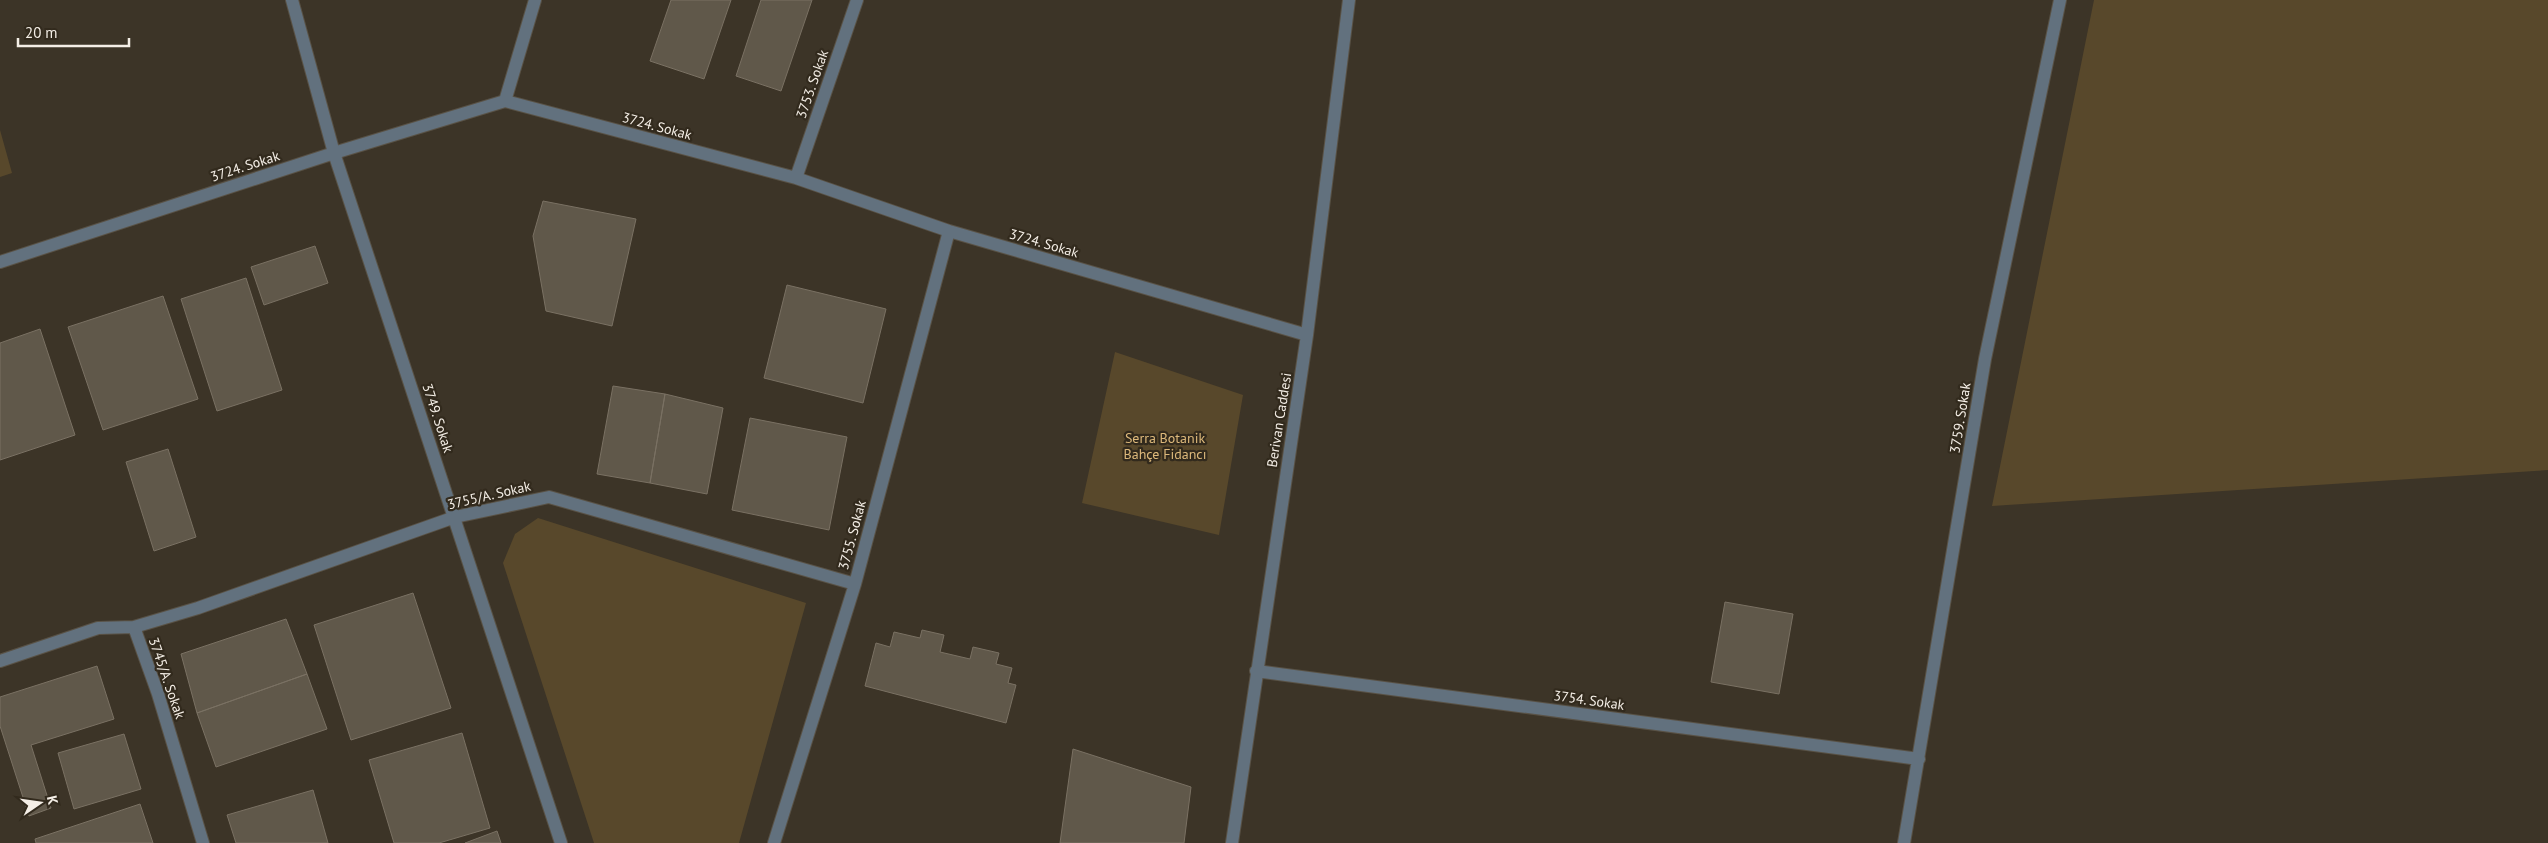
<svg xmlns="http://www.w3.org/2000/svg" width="2548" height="843" viewBox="0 0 2548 843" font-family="'PT Sans',sans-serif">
  <rect width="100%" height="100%" fill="#3c3427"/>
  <!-- green -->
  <path fill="#58482b" d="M 2094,0 L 2548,0 L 2548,470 L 1992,506 Z
    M 0,130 L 12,173 L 0,177 Z
    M 1115,352 L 1243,395 L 1219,535 L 1082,503 Z
    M 538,518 L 806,603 L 739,843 L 594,843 L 503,563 L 515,534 Z"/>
  <!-- building -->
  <path fill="#60584a" stroke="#7a7163" d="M 671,0 L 731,0 L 704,79 L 650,61 Z
    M 761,0 L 812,0 L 781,91 L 736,76 Z
    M 543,201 L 636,219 L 612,326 L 546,311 L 533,236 Z
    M 315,246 L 328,283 L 264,305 L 251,267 Z
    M 246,278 L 282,390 L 217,411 L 181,299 Z
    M 787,285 L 886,309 L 863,403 L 764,378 Z
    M 163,296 L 198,399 L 103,430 L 68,327 Z
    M 40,329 L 75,435 L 0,460 L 0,343 Z
    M 613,386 L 665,394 L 650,483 L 597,474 Z
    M 665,394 L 723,408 L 707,494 L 650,483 Z
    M 750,418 L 847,437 L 829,530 L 732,510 Z
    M 168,449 L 196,537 L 154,551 L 126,462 Z
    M 413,593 L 451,708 L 351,740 L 314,625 Z
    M 1725,602 L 1793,614 L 1779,694 L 1711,682 Z
    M 286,619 L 307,674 L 197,713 L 181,654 Z
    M 922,630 L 944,635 L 940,652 L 970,659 L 973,647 L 999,653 L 996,664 L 1012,668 L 1008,683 L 1016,685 L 1006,723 L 865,686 L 876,643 L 890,647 L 894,632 L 920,638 Z
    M 97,666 L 114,719 L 31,745 L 51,808 L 29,816 L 0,726 L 0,697 Z
    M 307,674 L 327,729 L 216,767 L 197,713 Z
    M 462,733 L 490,828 L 439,843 L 394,843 L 369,760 Z
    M 124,734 L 141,789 L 74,809 L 58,753 Z
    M 1073,749 L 1191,787 L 1184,843 L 1060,843 Z
    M 313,790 L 328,843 L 236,843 L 227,815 Z
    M 140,804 L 153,843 L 36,843 L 35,839 Z
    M 497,831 L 501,843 L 465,843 Z"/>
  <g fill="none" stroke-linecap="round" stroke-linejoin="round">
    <defs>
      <path id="minor" d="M 292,0 L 334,153 L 561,843
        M 505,101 L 535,0
        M 796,178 L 857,0
        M 0,262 L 334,153 L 505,101 L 796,178 L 949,231 L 1307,335
        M 134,627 L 198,608 L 455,517 L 549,497 L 855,584
        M 0,661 L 98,628 L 134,627 L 158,694 L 203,843
        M 1256,671 L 1919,759
        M 774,843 L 855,584 L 949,231
        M 1232,843 L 1307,335 L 1349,0
        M 1904,843 L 1985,359 L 2060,0"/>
    </defs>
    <!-- minor casing -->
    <use href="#minor" stroke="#595246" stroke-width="14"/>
    <!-- minor -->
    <use href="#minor" stroke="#62717e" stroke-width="12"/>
  </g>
  <g text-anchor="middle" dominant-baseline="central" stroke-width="4.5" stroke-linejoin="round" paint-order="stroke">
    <!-- street labels -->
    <g font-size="14" fill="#f4eee6" stroke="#322a1d">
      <text transform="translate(812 84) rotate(-71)">3753. Sokak</text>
      <text transform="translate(657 126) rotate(15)">3724. Sokak</text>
      <text transform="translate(245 166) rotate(-18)">3724. Sokak</text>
      <text transform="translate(1044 243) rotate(16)">3724. Sokak</text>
      <text transform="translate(438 418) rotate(72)">3749. Sokak</text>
      <text transform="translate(1960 418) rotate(-81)">3759. Sokak</text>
      <text transform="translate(1279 420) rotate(-81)">Berivan Caddesi</text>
      <text transform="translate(489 495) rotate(-13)">3755/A. Sokak</text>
      <text transform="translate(852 535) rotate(-75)">3755. Sokak</text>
      <text transform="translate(167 678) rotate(71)">3745/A. Sokak</text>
      <text transform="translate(1589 700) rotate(8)">3754. Sokak</text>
    </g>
    <!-- park labels -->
    <g font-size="14" fill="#ddb97b" stroke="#322a1d">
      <text x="1165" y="438">Serra Botanik<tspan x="1165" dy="16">Bahçe Fidancı</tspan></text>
    </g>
  </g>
  <!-- north arrow -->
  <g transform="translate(40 803) rotate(77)" stroke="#322a1d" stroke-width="4" paint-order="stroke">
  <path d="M0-4L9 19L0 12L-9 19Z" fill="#f4eee6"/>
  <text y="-8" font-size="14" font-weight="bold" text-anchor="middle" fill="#f4eee6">K</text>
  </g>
  <!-- scale -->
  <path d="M18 38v8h111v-8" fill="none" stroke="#f4eee6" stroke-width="2.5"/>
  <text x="25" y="38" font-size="15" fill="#f4eee6" stroke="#322a1d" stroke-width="4" paint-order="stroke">20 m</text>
</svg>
